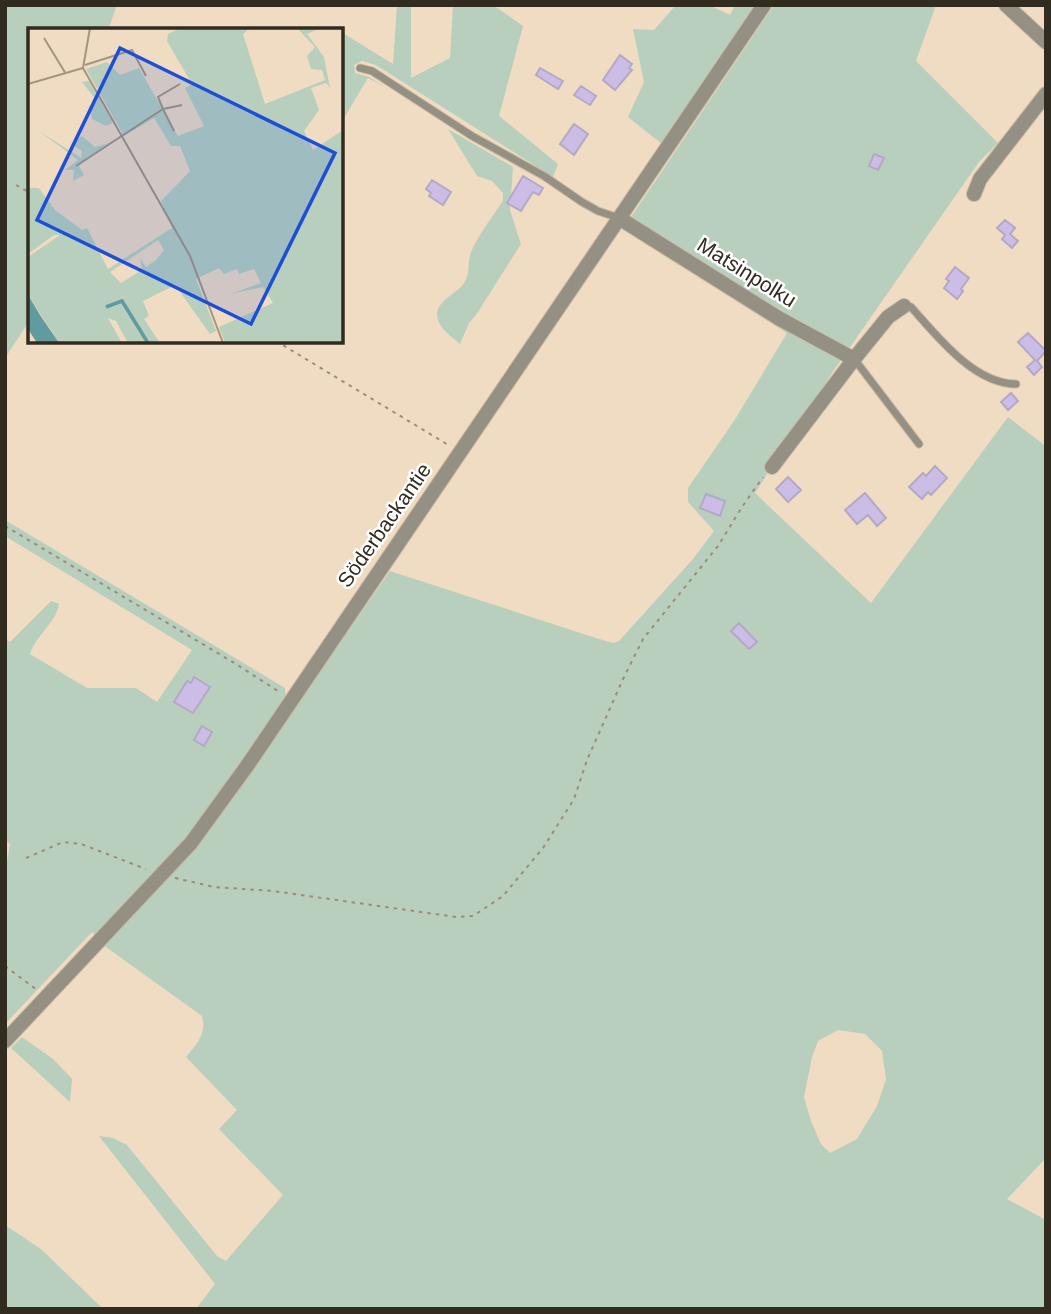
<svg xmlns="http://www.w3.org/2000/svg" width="1051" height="1314" viewBox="0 0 1051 1314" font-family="Helvetica,sans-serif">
  <rect width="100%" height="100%" fill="#f0dcc2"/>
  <!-- green -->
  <path fill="#b7cfbc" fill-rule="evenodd" d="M 5,5 L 117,5 L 108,30 L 30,30 L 30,320 L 5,358 Z
    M 397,5 L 411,5 L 411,78 L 450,58 L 453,5 L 493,5 L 523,26 L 499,116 L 558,164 L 553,177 L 376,65 L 362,61 L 354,65 L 355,73 L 369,77 L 388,89 L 368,78 L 341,123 L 341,32 L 393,64 Z
    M 676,5 L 709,5 L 730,15 L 735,5 L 755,5 L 662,144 L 628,117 L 644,82 L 633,29 L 654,30 Z
    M 774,5 L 936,5 L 916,61 L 998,143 L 979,162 L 832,373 L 755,493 L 871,603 L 1008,417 L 1044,445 L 1046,442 L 1046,1158 L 1007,1199 L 1046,1220 L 1046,1309 L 196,1309 L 215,1284 L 99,1136 L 113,1138 L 127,1145 L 217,1256 L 226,1261 L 283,1195 L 219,1129 L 237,1110 L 186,1057 C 197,1044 207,1034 202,1016 L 106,947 L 92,932 L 5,1024 L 5,873 L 10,844 L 5,840 L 5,639 L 10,642 L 51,601 L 59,604 C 56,623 36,635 30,654 L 87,688 L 136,688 L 157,702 L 192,650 L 5,536 L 5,520 L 285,688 L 287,719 L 390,571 L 599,639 L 613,643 L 619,641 L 693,559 L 714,531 L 688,502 L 688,488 L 734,421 L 787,333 L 623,229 ZM 838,1030 L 865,1034 L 882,1051 L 886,1079 L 877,1106 L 857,1139 L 830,1153 L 821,1144 L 811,1121 L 804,1097 L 812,1057 L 818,1041 Z
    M 448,129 L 513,167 L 510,210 L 521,244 L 476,315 L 469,323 L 460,344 C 451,336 438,328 437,315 C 437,300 457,294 464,283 C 471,273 467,262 471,252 C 479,234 492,217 503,201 L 503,193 L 492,181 L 477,176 Z
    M 22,1037 L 53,1059 L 72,1079 L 70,1102 L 11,1048 Z
    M 5,1225 L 41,1249 L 103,1309 L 5,1309 Z"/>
  <!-- building -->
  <path fill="#ccbde7" stroke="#b3a9c5" stroke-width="2" d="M 620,55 L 632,64 L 629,68 L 632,70 L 615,90 L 603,80 Z
    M 540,68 L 563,81 L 558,89 L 536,75 Z
    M 581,86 L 596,96 L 590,105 L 574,95 Z
    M 574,124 L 588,134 L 574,155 L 560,144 Z
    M 874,154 L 884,158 L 878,170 L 869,166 Z
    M 523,176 L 543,188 L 539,195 L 533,192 L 521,211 L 507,203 Z
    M 432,180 L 451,192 L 443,205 L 429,196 L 431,193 L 426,189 Z
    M 1005,220 L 1015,228 L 1010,234 L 1018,241 L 1012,248 L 1002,239 L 1005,235 L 997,228 Z
    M 955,267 L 969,278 L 961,289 L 963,291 L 957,299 L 944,288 L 949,281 L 946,279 Z
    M 1028,333 L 1046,351 L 1037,361 L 1042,367 L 1034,375 L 1027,367 L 1035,360 L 1018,342 Z
    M 1011,393 L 1018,401 L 1008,410 L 1001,402 Z
    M 935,466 L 947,478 L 931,495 L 928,492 L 922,499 L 909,487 L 923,473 L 926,476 Z
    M 788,477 L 801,490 L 788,502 L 776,489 Z
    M 865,493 L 886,518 L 877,526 L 868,515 L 857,524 L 845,510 Z
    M 706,494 L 725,501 L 720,516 L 700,508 Z
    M 739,623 L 757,642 L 749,649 L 731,631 Z
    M 194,677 L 210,687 L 193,713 L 174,702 L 187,681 L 191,683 Z
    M 202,726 L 212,732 L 204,746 L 194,740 Z"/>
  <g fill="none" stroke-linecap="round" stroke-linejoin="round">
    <defs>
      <path id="lane" d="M 360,68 L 372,71 L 472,136 L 544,176 L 582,202 L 598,211 L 619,218
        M 904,306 L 911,307 C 937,336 974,384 1016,384
        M 855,360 L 919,444"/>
      <path id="street" d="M 1006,5 L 1046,42
        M 974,194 L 980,179 L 1046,94
        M 619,218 L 780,319 L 854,359 L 772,467
        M 854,359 L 888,317 L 904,306
        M 5,1041 L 191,843 L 247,766 L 764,5"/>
    </defs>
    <!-- lane casing -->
    <use href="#lane" stroke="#cab9a2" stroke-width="9"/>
    <!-- street casing -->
    <use href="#street" stroke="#cab9a2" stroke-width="16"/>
    <!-- path -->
    <path stroke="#9b8d79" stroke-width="2" stroke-dasharray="3.5 5" stroke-linecap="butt" d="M 16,185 L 30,193
      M 276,341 L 450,446
      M 5,526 L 236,664 L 281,693
      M 26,858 L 63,842 L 81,844 L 146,869
      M 175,878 L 214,887 L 273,891 L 456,917 L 473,916 L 503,896 L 543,848 L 574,799 L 587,760 L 623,679 L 643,639 L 718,546 L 742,507 L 763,477
      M 5,966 L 37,990"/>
    <!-- lane -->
    <use href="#lane" stroke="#949083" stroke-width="7"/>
    <!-- street -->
    <use href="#street" stroke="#949083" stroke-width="14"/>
  </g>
  <g text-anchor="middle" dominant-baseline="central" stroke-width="5" stroke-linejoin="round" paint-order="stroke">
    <!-- street labels -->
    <g font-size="21" fill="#322b20" stroke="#fff">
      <text transform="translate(747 272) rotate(32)">Matsinpolku</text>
      <text transform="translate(384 525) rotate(-55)">Söderbackantie</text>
    </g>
  </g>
  <!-- overview -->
  <g transform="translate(28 28)">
    <rect width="315" height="315" fill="#f0dcc2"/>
    <path d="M 152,0 L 222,0 L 215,6 L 237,76 L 297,52 L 294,42 L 283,41 L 279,28 L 287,19 L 269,0 L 292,0 L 279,6 L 296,29 L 302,60 L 298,55 L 283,60 L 291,82 L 276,103 L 285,122 L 315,102 L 315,315 L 197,315 L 191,299 L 245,275 L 235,259 L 202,266 L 233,255 L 226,241 L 211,246 L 209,241 L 196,246 L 191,240 L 168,251 L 188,303 L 182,306 L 147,257 L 115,273 L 121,288 L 116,291 L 132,315 L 100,315 L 88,293 L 80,290 L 94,315 L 31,315 L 0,267 L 0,229 L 32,207 L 26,207 L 0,226 L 0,160 L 11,160 L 27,182 L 54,202 L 59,200 L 80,241 L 144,200 L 133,173 L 162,143 L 152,118 L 143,118 L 126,90 L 96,108 L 58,41 L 79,34 L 92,47 L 111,40 L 150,108 L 176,98 L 157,60 L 164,56 L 139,13 L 140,6 ZM 130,212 L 136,222 L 128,232 L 118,239 L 112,230 L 114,242 L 93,255 L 82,244 ZM 61,53 L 85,95 L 78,98 L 64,91 L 61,79 L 69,73 L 54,54 ZM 11,103 L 53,130 L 54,123 L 43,116 L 50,111 L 54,108 L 67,119 L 81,115 L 51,138 L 56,147 L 45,153 L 46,142 L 37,142 L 50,132 Z" fill="#b7cfbc" fill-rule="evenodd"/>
    <path d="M 0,267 L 12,287 L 31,315 L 9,315 L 0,301 Z" fill="#619b9f"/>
    <path fill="none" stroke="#619b9f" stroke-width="3.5" d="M 78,279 L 94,273 L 120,315"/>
    <path fill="none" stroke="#a49581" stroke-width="2" d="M 16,10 L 38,46M 57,37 L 104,22 L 118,48M 55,40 L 162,228 L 195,315M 55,40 L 62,0M 0,56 L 55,40M 152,56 L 130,69 L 135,81 L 154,77M 48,138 L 135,81 L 146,103"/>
    <path fill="#1d4ed8" fill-opacity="0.15" stroke="#1d4ed8" stroke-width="3.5" d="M 92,20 L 307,125 L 223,296 L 9,192 Z"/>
    <rect width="315" height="315" fill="none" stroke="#322b20" stroke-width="3.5"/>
  </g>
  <!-- border -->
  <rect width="1051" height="1314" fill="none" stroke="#322b20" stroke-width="14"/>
</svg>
